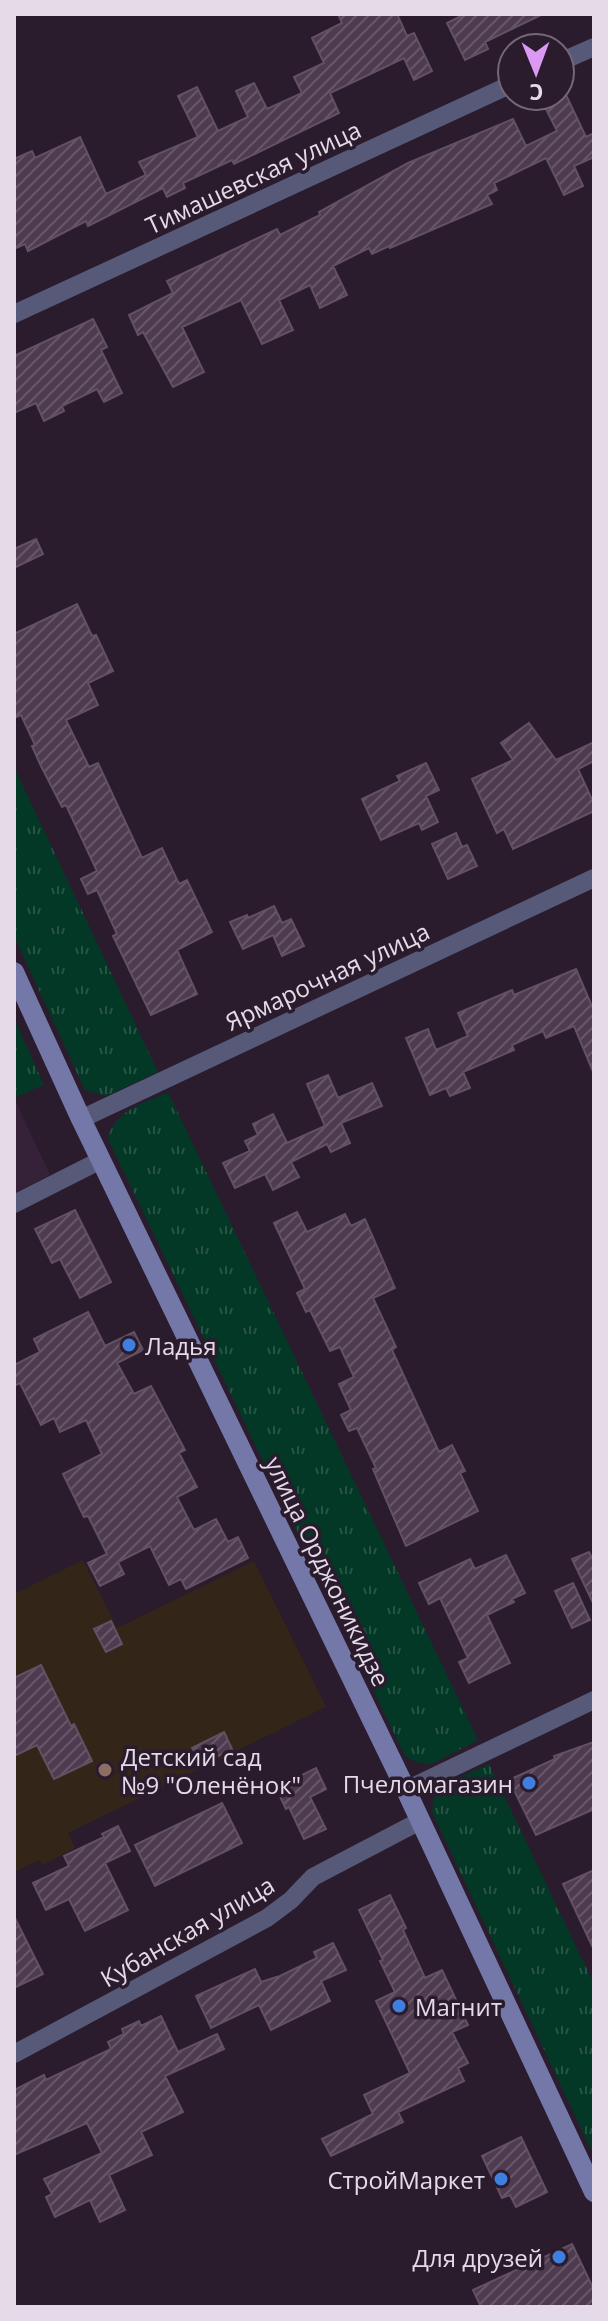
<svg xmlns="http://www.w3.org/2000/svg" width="608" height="2321" viewBox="0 0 608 2321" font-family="'Open Sans',sans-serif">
  <defs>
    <pattern id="grass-tufts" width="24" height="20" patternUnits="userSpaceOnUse" patternTransform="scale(2)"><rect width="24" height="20" fill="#033826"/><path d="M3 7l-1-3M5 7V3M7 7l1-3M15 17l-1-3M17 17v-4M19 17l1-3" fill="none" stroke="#285446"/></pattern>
    <pattern id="building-hatch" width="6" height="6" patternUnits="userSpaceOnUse" patternTransform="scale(2)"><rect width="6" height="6" fill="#4e3b4f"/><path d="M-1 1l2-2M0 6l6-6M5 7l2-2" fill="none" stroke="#675768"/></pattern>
  </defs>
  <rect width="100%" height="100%" fill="#2a1b2d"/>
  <!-- built -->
  <path fill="#352239" d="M 14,1098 L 50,1175 L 14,1193 Z"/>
  <!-- education -->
  <path fill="#332619" d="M 83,1560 L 117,1628 L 254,1561 L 326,1707 L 68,1833 L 75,1848 L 42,1865 L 39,1860 L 14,1872 L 14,1594 Z"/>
  <!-- grass -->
  <path fill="url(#grass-tufts)" d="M 14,767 L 158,1072 L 106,1096 L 85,1090 L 14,936 Z
    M 14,1018 L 44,1085 L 14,1098 Z
    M 168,1092 L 478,1740 L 434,1763 C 424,1767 414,1761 405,1756 L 108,1139 C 114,1110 143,1104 168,1092 Z
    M 489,1764 L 594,1984 L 594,2156 L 432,1812 L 434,1797 L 440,1786 Z"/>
  <!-- building -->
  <path fill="url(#building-hatch)" stroke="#635064" stroke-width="2" d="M 338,14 L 397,14 L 407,36 L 414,33 L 432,71 L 414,80 L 404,58 L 330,93 L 339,113 L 234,164 L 232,160 L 183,183 L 185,188 L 167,197 L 163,188 L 88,226 L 86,221 L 28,251 L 25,244 L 14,249 L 14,159 L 32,151 L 35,158 L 80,137 L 106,194 L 146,175 L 139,162 L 198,137 L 178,96 L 197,87 L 218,131 L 248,117 L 236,91 L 254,83 L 267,109 L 302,93 L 294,77 L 324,63 L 312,38 L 342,23 Z
    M 465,14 L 543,14 L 485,42 L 488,49 L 465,60 L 447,23 Z
    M 566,95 L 586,137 L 594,133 L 594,157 L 574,166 L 583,186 L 564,195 L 546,158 L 494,183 L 497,190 L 487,195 L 492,204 L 390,248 L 389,246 L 372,254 L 369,248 L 333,266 L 347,295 L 320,308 L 310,285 L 279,300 L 293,330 L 262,344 L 241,300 L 182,327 L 204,372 L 173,387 L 143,332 L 138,335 L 129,315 L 173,293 L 167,281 L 277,229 L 280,235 L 320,215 L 319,212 L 408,163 L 513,119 L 526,146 L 557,131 L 544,105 Z
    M 93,319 L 107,347 L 101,350 L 122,393 L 104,402 L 97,389 L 62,406 L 64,411 L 44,421 L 36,403 L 14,413 L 14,356 Z
    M 36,539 L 43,554 L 14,568 L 14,549 Z
    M 77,604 L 92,636 L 96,635 L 113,671 L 88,683 L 98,705 L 66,720 L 89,767 L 98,763 L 142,858 L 162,848 L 179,884 L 187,880 L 212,932 L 177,950 L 197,994 L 151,1015 L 113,936 L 117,934 L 97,890 L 88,894 L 81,879 L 97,871 L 66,805 L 62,807 L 40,764 L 32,746 L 35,745 L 21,715 L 14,718 L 14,634 Z
    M 529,723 L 556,760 L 594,742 L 594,761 L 578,769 L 594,804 L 594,811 L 513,849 L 504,829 L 497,833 L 472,779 L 513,760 L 501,743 Z
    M 426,763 L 439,790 L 426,796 L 438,822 L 422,830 L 419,823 L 381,840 L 362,799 L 400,781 L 397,776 Z
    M 456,833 L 462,847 L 467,845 L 477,866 L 448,879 L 432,844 Z
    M 274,906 L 282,923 L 291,919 L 304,946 L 282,956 L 273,935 L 243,949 L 230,922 L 247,915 L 248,918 Z
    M 576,969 L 594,1011 L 594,1074 L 574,1026 L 546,1038 L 543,1031 L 512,1045 L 514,1050 L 463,1072 L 470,1088 L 450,1096 L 446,1088 L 430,1095 L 406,1038 L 428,1029 L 436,1050 L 468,1036 L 458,1013 L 512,990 L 514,995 Z
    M 328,1075 L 338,1098 L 372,1083 L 382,1106 L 341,1123 L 350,1143 L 331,1152 L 327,1144 L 291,1162 L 299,1177 L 273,1190 L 265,1174 L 235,1188 L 223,1163 L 250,1151 L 245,1141 L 258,1135 L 253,1124 L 273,1114 L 287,1143 L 325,1126 L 307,1084 Z
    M 75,1210 L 111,1282 L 80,1298 L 60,1259 L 52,1263 L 35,1229 Z
    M 297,1212 L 307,1232 L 345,1214 L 351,1226 L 365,1219 L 395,1288 L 373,1298 L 396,1347 L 392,1350 L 439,1452 L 452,1445 L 465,1471 L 460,1473 L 478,1511 L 406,1546 L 373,1469 L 376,1468 L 357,1428 L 349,1431 L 341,1415 L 351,1410 L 339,1384 L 354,1377 L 340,1347 L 330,1351 L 310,1310 L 306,1312 L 297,1293 L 305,1289 L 274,1223 Z
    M 88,1312 L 105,1346 L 134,1332 L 143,1350 L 117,1363 L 134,1394 L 151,1386 L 185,1450 L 179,1453 L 197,1487 L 177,1497 L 194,1530 L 216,1519 L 228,1542 L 238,1537 L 248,1558 L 186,1589 L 181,1579 L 169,1585 L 150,1546 L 118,1562 L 124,1574 L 100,1586 L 88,1563 L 107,1554 L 88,1516 L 84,1517 L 63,1474 L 102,1454 L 86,1420 L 60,1432 L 54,1418 L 41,1425 L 20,1383 L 14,1386 L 14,1365 L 40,1352 L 34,1339 Z
    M 589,1552 L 594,1562 L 594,1605 L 572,1559 Z
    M 506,1555 L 525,1593 L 512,1599 L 514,1602 L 487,1615 L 510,1663 L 469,1683 L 459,1662 L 468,1658 L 440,1598 L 429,1604 L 419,1583 L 470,1559 L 475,1569 Z
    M 573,1583 L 590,1620 L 572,1628 L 555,1591 Z
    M 111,1621 L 122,1644 L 106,1652 L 94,1629 Z
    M 41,1665 L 71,1726 L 74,1724 L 92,1761 L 54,1779 L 37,1745 L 14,1756 L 14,1678 Z
    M 224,1732 L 232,1749 L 200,1765 L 192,1748 Z
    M 594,1742 L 594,1809 L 536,1835 L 509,1780 L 555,1759 L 554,1756 Z
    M 316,1768 L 326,1789 L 310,1797 L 326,1829 L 304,1839 L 289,1807 L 286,1809 L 276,1788 Z
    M 222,1803 L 242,1843 L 155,1886 L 135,1845 Z
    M 118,1826 L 130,1851 L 105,1863 L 128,1910 L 85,1931 L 69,1899 L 46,1910 L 33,1883 L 69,1866 L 64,1856 L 104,1837 L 102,1834 Z
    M 594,1870 L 594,1950 L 563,1884 Z
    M 390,1895 L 406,1928 L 403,1930 L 425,1978 L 442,1970 L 468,2025 L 452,2032 L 468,2063 L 458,2068 L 464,2081 L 398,2112 L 403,2122 L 331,2156 L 322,2139 L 373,2114 L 364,2095 L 410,2073 L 376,2001 L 395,1992 L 380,1961 L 383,1960 L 359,1910 Z
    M 14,1916 L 43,1974 L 14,1988 Z
    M 333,1943 L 346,1970 L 321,1981 L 330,2001 L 271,2030 L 259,2005 L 211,2028 L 196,1996 L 255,1969 L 261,1982 L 280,1976 L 317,1958 L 314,1952 Z
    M 161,2016 L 178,2052 L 217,2034 L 224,2049 L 165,2076 L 183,2112 L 141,2132 L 152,2155 L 109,2175 L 125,2210 L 100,2222 L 90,2200 L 55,2217 L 46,2197 L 52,2194 L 44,2179 L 102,2153 L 87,2123 L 14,2155 L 14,2090 L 44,2075 L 46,2080 L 111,2049 L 108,2042 L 124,2034 L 122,2029 L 139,2021 L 141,2026 Z
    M 521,2137 L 547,2192 L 516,2207 L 510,2195 L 502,2198 L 482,2156 Z
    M 572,2244 L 594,2290 L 594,2307 L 481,2307 L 473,2290 Z"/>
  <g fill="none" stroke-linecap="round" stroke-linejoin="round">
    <!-- minor -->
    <path stroke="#565978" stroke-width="18" d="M 560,62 L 594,47
      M 14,314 L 512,84
      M 81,1119 L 594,878
      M 14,1204 L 101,1160
      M 406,1790 L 594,1700
      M 14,2054 L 267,1918 L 291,1900 L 313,1877 L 420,1821"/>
    <!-- secondary -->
    <path stroke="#7478a9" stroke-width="20" d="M 14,972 L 81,1119 L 406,1790 L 594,2192"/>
  </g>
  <!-- markers -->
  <g fill="#3f7fe0" stroke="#2a1b2d" stroke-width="3">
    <circle cx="129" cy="1345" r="8"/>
    <circle cx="529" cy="1783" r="8"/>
    <circle cx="399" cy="2006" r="8"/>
    <circle cx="501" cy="2179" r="8"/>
    <circle cx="559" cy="2257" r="8"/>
  </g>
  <circle fill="#8d6e63" stroke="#2a1b2d" stroke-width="3" cx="105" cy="1770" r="8"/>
  <g text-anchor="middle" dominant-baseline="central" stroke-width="7" stroke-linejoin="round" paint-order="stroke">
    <!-- street labels -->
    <g font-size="24" fill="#e5dae7" stroke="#2a1b2d">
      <text transform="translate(253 177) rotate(-25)">Тимашевская улица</text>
      <text transform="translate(327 976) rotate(-25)">Ярмарочная улица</text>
      <text transform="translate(328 1571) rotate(64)">улица Орджоникидзе</text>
      <text transform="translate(187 1931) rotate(-30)">Кубанская улица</text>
    </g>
    <!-- poi labels -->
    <g font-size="24" fill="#e5dae7" stroke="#2a1b2d" text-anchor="start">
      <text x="145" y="1345">Ладья</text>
      <text x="121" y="1756">Детский сад<tspan x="121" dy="28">№9 "Оленёнок"</tspan></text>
      <text x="513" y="1783" text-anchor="end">Пчеломагазин</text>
      <text x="415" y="2006">Магнит</text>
      <text x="485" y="2179" text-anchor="end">СтройМаркет</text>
      <text x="543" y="2257" text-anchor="end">Для друзей</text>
    </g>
  </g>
  <!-- border -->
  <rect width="608" height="2321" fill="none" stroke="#e5dae7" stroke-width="32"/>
  <!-- north arrow -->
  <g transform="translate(536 72) rotate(179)"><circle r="38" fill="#2a1b2d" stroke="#756777" stroke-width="2"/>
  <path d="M0-6L14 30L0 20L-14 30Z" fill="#dc99f4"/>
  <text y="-12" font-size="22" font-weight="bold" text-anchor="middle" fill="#e5dae7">С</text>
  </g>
</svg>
